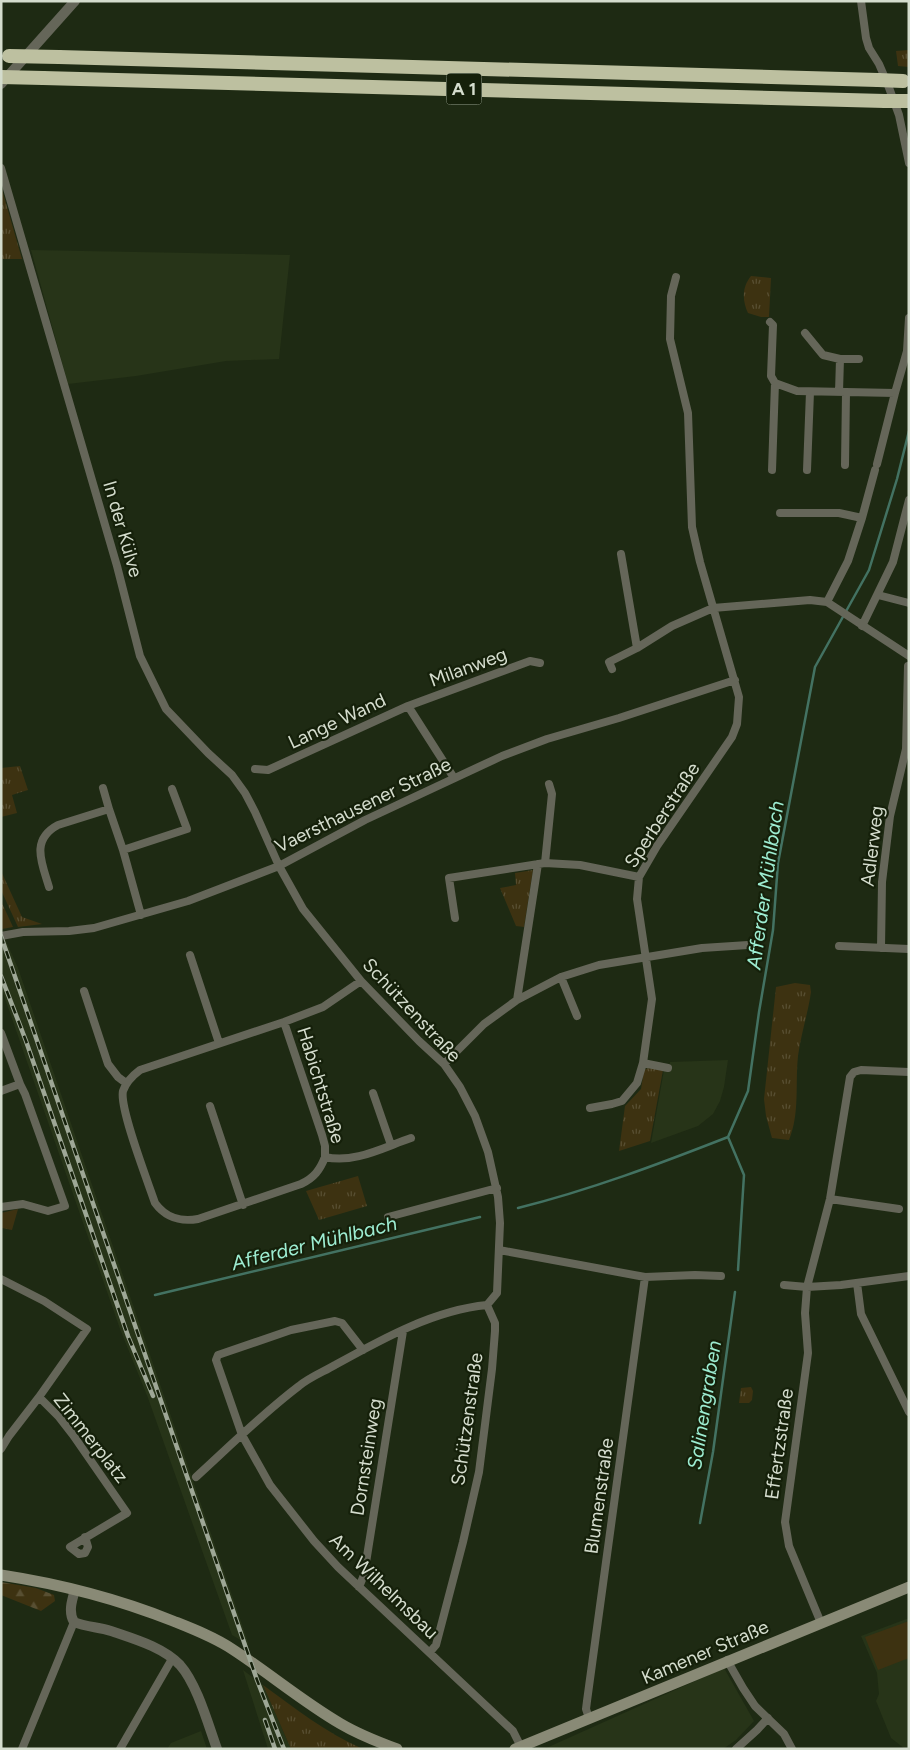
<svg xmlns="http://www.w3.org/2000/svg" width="910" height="1750" viewBox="0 0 910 1750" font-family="Figtree,sans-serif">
  <defs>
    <pattern id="grass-tufts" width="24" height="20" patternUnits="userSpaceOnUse" patternTransform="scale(1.25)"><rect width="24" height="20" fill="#3d3211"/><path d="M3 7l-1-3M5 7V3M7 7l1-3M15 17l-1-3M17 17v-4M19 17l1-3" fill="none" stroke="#584f32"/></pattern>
    <pattern id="forest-firs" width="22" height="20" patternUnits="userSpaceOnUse" patternTransform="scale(1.25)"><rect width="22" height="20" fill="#3d3211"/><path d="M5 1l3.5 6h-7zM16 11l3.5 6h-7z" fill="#584f32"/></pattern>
  </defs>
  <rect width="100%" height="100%" fill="#1e2a13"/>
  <!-- built -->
  <path fill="#273418" d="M 31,250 L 290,255 L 279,359 L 226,361 L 136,376 L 68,384 Z
    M 1,939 L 5,939 L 18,968 L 249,1645 L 232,1635 L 148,1398 L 120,1329 L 1,987 Z
    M 728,1060 L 724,1087 L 720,1101 L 713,1114 L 698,1126 L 651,1143 L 664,1070 L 669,1069 L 670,1062 Z
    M 909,1618 L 909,1749 L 905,1749 L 891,1738 L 876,1701 L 879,1694 L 877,1673 L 861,1636 Z
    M 724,1668 L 754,1721 L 736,1740 L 723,1749 L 544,1749 Z
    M 243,1670 L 263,1685 L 291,1749 L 268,1749 Z
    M 201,1731 L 207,1749 L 167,1749 L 171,1743 Z"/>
  <!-- grass -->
  <path fill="url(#grass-tufts)" d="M 909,50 L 909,67 L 898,66 L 896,51 Z
    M 1,186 L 22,259 L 1,259 Z
    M 751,276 L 771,278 L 769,317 L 761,317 L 748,313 C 742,300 742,287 751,276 Z
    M 20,766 L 28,790 L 12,795 L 17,813 L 1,817 L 1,768 Z
    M 533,870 L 524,927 L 516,926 L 500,888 L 516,885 L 515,873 Z
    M 1,871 L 22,917 L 42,924 L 18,927 L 1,890 Z
    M 1,901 L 13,927 L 2,929 Z
    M 795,983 L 810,985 L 811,992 C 808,1013 801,1034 798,1056 C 795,1085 800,1113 789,1140 L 772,1138 L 766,1116 L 764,1099 L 776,987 Z
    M 648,1068 L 663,1070 L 650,1141 L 619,1151 L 625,1106 L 641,1089 L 644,1070 Z
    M 358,1176 L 367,1206 L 319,1220 L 306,1191 Z
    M 18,1209 L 12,1230 L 2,1228 L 1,1213 Z
    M 751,1387 L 753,1391 L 752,1400 L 749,1403 L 739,1403 L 741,1388 Z
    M 263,1685 C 295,1708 326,1733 363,1749 L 291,1749 Z"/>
  <!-- forest -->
  <path fill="url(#forest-firs)" d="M 1,1582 L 36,1588 L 54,1595 L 55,1601 L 41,1611 L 1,1595 Z"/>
  <!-- pitch -->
  <path fill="#3d3211" d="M 909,1621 L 909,1658 L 878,1670 L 865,1637 Z"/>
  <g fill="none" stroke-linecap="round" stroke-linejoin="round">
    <!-- stream -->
    <path stroke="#437262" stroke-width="2.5" d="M 728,1137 L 744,1175 L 738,1270
      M 518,1208 C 590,1190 659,1164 728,1137 L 748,1091 L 759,1012 L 773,930 L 778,863 L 815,667 L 869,570 L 897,479 L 909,431
      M 155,1295 L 480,1217
      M 700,1523 L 713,1452 L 735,1292"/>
    <!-- minor -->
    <path stroke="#656659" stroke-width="8" d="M 861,1 L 866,38 L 869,48 L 879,64 L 888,85 L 899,115 L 909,163
      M 1,168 L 117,566 L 140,656 L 166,709 L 208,753 L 232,775 L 245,793 L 255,812 L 279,866 L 303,909 L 361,981 L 419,1041 L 444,1064 L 460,1087 L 475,1116 L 488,1152 L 498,1197 L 500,1223 L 497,1293 L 487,1305
      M 770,322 L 773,325 L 771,376 L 775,383
      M 805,333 L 823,355 L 840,359 L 839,392
      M 840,359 L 859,359
      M 877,464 L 895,393
      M 845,465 L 846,392
      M 772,470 L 775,383 L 797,391 L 895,393 L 907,351 L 909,318
      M 807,470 L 810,392
      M 780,513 L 839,513 L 862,518 L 848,561 L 827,602
      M 862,518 L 875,470
      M 621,554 L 637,648
      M 878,595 L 909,603
      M 862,626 L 893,562 L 909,500
      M 612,669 L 609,662 L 637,648 L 672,626 L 713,608 L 810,600 L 827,602 L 909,656
      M 408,706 L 530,661 L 540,663
      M 906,749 L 908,666
      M 255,769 L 268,770 L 408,706 L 454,778
      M 103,788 L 109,809
      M 123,850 L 187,829 L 172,789
      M 545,863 L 552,794 L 549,784
      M 49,887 C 42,863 30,840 58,825 L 109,809 L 123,850 L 141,915
      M 455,918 L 449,878 L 545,863 L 580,865 L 639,877
      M 1,936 L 23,932 L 69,931 L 94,928 L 188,901 L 279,866 L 365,820 L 502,756 L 547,739 L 619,718 L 735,680
      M 839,946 L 909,949
      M 881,948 L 882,882 L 890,816 L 906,749 L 909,748
      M 190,955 L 219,1043
      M 561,977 L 577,1016
      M 361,981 L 323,1007 L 284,1022 L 140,1070 C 132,1076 126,1082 123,1091 C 119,1108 148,1182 155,1203 C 166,1218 180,1222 198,1219 L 301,1184 C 314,1178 320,1170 325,1157 C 354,1164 384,1147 411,1138
      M 84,991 L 108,1064 L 118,1077 L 126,1083
      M 517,1000 L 538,864
      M 284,1022 L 322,1135 L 325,1146 L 325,1157
      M 1,1033 L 20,1084 L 25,1094 L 65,1206 L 48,1211 L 23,1204 L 1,1207
      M 643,1063 L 668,1068
      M 444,1064 L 484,1024 L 517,1000 L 561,977 L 599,965 L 702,948 L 748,945
      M 909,1072 L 861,1070 L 854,1072 L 850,1077 L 830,1199 L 807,1287 L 841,1285 L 909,1276
      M 1,1091 L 20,1084
      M 373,1093 L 391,1145
      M 210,1106 L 243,1205
      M 590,1108 L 612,1104 L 622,1101 L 637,1083 L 643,1063 L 652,999 L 637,899 L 639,877 L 657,846 L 732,737 L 737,724 L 739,697 L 700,562 L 692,527 L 688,413 L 670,339 L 671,296 L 676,277
      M 830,1199 L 899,1209
      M 388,1217 L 497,1188
      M 499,1250 L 645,1277 L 695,1275 L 721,1276
      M 1,1279 L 44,1301 L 87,1329 L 39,1397
      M 857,1283 L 861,1314 L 909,1412
      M 784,1285 L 807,1287 L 805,1313 L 808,1353 L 785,1522 L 789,1546 L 821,1623
      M 363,1350 L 342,1323 L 335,1321 L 291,1330 L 218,1355 L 216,1360 L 242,1435 L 270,1485 L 314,1541 L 338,1567 L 513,1731 L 521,1747
      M 1,1449 L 9,1436 L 39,1397 L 59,1417 L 73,1435 L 127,1513 L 70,1547 L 79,1554 L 85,1553 L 88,1547 L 85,1537
      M 196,1477 C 230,1446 262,1414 299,1386 C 310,1377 323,1372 335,1365 C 382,1339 434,1310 487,1305
      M 359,1587 L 364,1575 L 403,1331
      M 430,1652 L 436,1645 L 463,1542 L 479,1472 L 492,1369 L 495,1331 L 495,1323 L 487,1305
      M 727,1660 L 743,1688 L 755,1706 L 784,1734 L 792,1749
      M 589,1718 L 586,1709 L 587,1701 L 645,1277
      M 22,1749 L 74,1622
      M 120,1749 L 172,1659
      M 736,1749 L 757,1730 L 768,1718"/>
    <!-- tertiary -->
    <path stroke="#656659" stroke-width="10" d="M 1,84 L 75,1
      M 75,1590 C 72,1600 68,1612 74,1622 C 86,1627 99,1627 111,1631 C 134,1639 163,1647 180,1665 C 197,1684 208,1724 217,1749"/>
    <!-- secondary -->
    <path stroke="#898a76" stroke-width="11" d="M 1,1575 C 60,1584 118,1599 173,1621 C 193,1629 214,1637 232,1649 C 269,1673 303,1702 341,1724 C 358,1734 378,1742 397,1749
      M 515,1749 L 909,1587"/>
    <!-- motorway -->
    <path stroke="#bdc0a0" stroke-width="14" d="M 59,57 L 878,80
      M 43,78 L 885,101"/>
    <defs>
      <path id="rail" d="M 1,936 L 257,1680 L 284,1749
        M 1,976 L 26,1041 L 128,1336 L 153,1396
        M 265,1720 L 275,1749"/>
    </defs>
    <!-- rail casing -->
    <use href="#rail" stroke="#9ea796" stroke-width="4.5"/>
    <!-- rail -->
    <use href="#rail" stroke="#15200a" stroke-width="2.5" stroke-dasharray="8" stroke-linecap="butt"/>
    <!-- motorway-bridge -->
    <path stroke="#bdc0a0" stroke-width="14" d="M 9,56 L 59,57
      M 1,77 L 43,78
      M 878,80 L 903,81
      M 885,101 L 909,101"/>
  </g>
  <g text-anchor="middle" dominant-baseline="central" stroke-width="4.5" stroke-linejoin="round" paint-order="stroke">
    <!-- shield labels -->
    <rect fill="#15200a" stroke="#9ba492" stroke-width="1" x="446.5" y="73.5" width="35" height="31" rx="4"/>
    <g font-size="18" font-weight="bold" fill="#d4dccd">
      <text x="464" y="89">A 1</text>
    </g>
    <!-- street labels -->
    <g font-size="19" fill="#d4dccd" stroke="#15200a">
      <text transform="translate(123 529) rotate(74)">In der Külve</text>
      <text transform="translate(468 667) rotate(-20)">Milanweg</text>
      <text transform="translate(337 721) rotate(-25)">Lange Wand</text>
      <text transform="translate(363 805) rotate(-26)">Vaersthausener Straße</text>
      <text transform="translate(662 815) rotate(-57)">Sperberstraße</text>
      <text transform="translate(872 846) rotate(-83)">Adlerweg</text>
      <text transform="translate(412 1010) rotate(47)">Schützenstraße</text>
      <text transform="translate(321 1085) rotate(73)">Habichtstraße</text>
      <text transform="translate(467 1419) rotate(-82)">Schützenstraße</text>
      <text transform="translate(91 1438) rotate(52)">Zimmerplatz</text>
      <text transform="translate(779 1444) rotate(-82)">Effertzstraße</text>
      <text transform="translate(366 1457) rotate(-81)">Dornsteinweg</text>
      <text transform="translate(599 1496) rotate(-82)">Blumenstraße</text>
      <text transform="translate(384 1586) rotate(44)">Am Wilhelmsbau</text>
      <text transform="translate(705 1652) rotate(-23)">Kamener Straße</text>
    </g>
    <!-- water labels -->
    <g font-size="20" font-style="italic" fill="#9dedd2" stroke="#15200a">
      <text transform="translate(765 885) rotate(-82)">Afferder Mühlbach</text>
      <text transform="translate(314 1243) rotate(-14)">Afferder Mühlbach</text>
      <text transform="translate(704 1405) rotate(-81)">Salinengraben</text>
    </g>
  </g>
  <!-- border -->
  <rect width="910" height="1750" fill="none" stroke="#d4dccd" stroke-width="5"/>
</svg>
